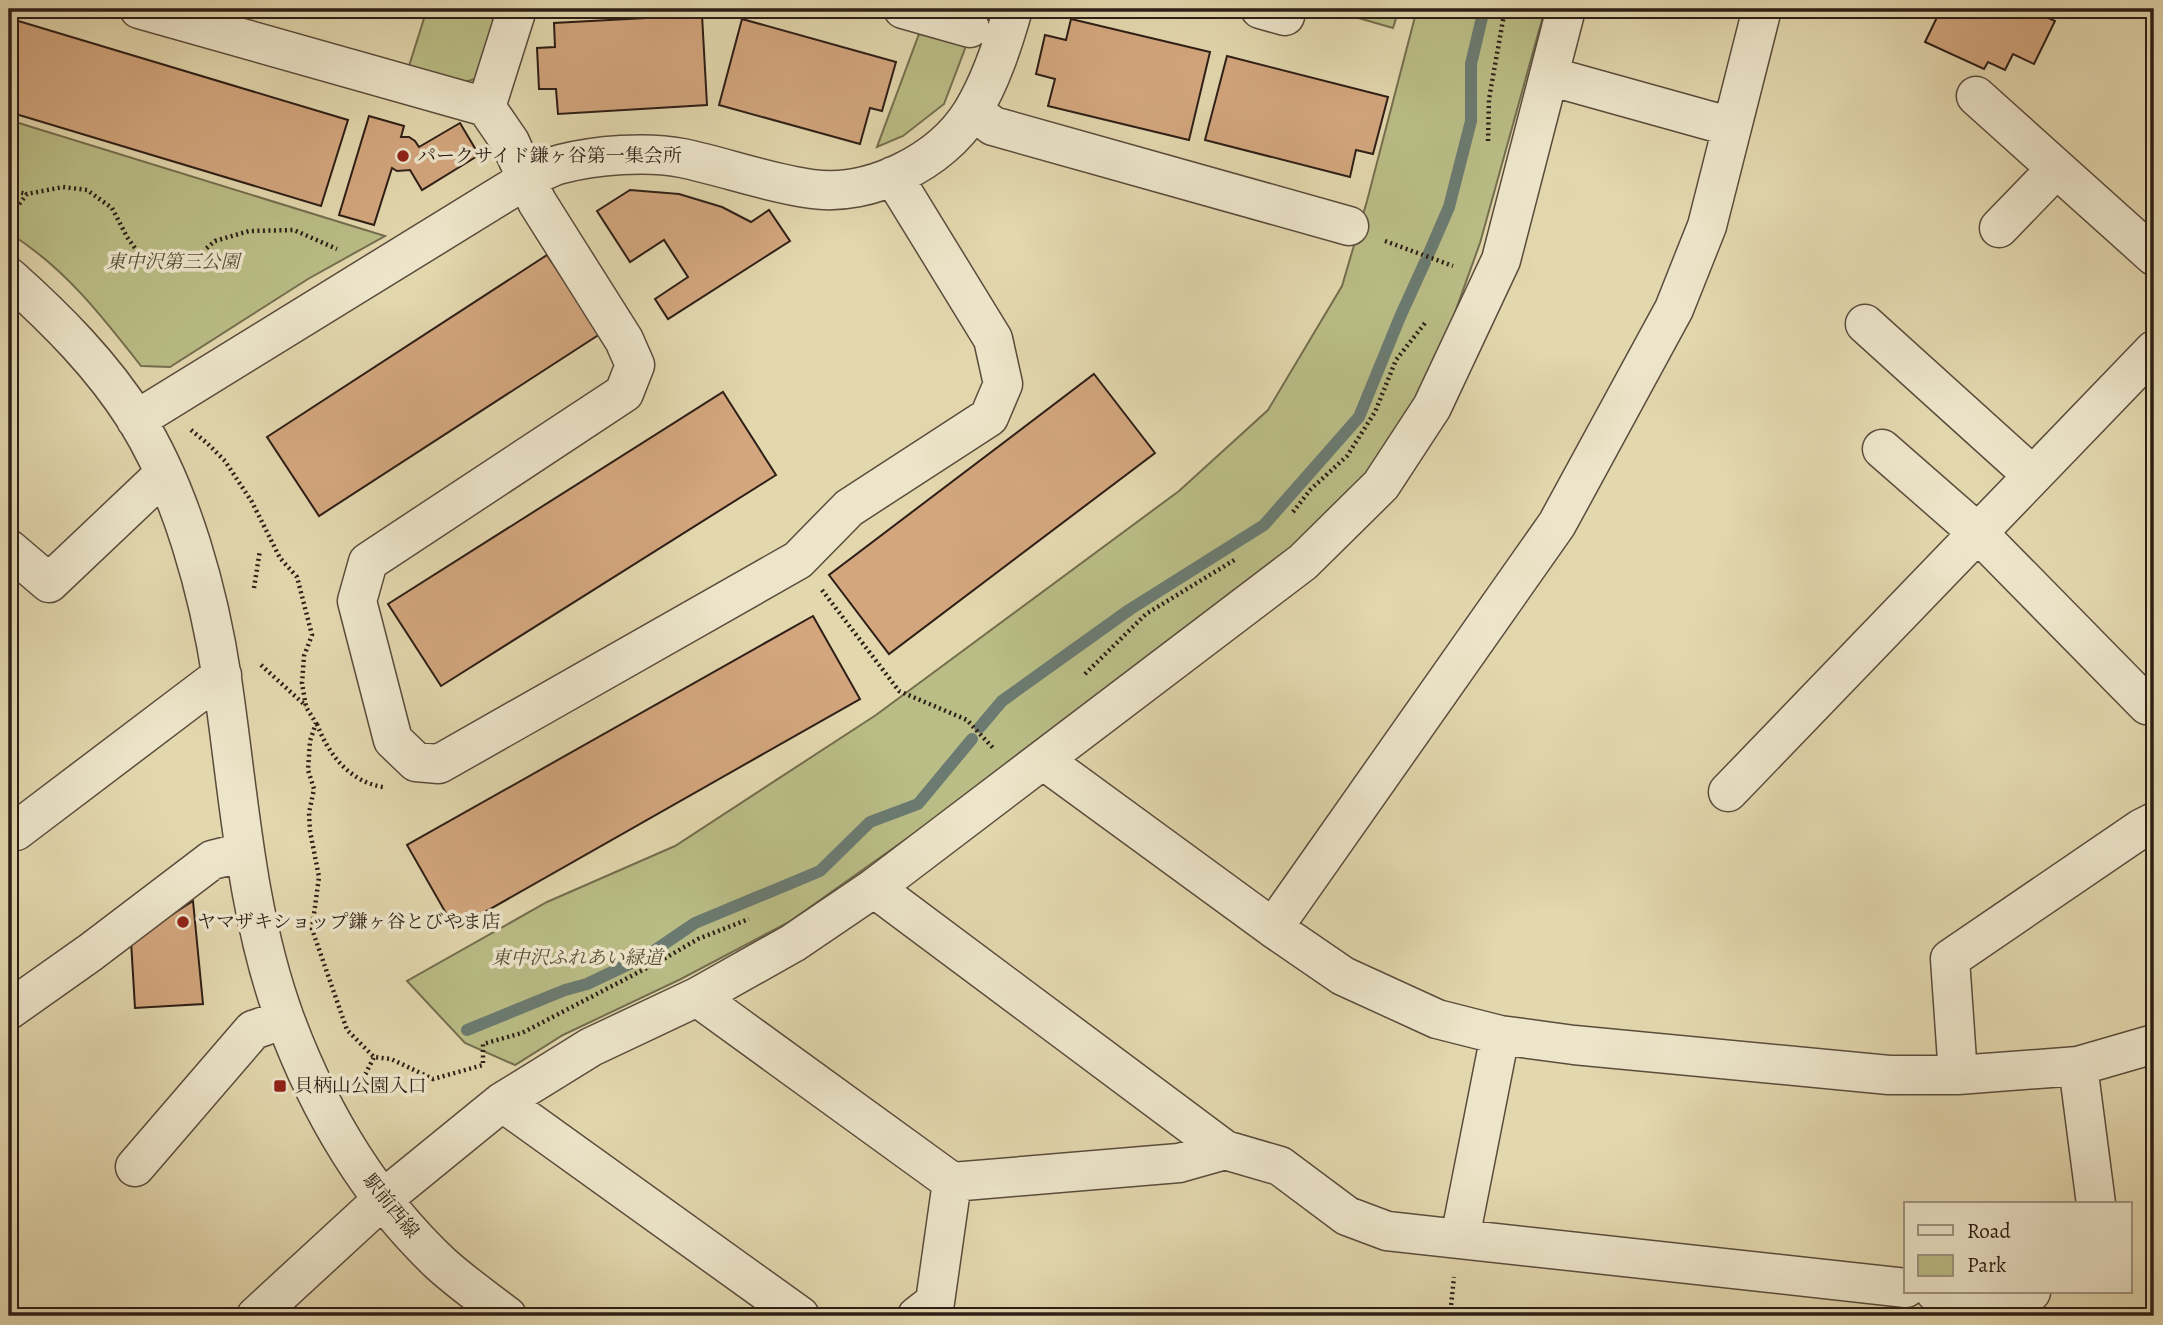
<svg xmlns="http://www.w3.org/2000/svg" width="2163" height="1325" viewBox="0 0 2163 1325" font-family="Alegreya,'Noto Serif JP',serif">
  <rect width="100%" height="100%" fill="#e3d7ae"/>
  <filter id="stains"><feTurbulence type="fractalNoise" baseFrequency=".00286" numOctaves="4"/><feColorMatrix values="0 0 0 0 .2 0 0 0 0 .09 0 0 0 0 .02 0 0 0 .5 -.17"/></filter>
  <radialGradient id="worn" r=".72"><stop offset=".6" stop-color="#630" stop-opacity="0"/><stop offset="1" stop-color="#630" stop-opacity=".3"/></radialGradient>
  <!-- green -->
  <path fill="#babd86" stroke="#746e4e" stroke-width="2" d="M 427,9 L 504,9 L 482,77 L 461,83 L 409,66 Z
    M 1327,9 L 1399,9 L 1393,28 Z
    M 1417,9 L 1545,9 L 1480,243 L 1445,340 L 1411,412 L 1336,515 L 1094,706 L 789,922 L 681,979 L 563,1035 L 515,1065 L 465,1043 L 407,981 L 547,902 L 675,846 L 876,715 L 1179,491 L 1268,410 L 1342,286 L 1367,201 Z
    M 919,34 L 966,46 L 944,104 L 903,136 L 877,147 Z
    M 9,120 L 385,236 L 308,279 L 170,367 L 141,366 C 102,316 63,266 9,233 Z"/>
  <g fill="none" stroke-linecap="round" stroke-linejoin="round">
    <!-- stream -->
    <path stroke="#6b7b71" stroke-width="12" d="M 1429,253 L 1449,207 L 1471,121 L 1471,64 L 1484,9
      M 980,727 L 1002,701 L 1129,610 L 1264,525 L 1359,417 L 1400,317 L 1425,262
      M 467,1030 L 565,990 L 587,984 L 648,955 L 695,923 L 820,871 L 870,822 L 918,804 L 972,739"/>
  </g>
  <!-- building -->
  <path fill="#d3a67e" stroke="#2d1e16" stroke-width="2" d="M 1941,9 L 2029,9 L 2055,21 L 2034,64 L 2013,54 L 2005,70 L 1988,62 L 1984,69 L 1925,42 Z
    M 702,15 L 707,105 L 558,114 L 556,89 L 539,89 L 537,48 L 555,47 L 554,23 Z
    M 742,19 L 896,62 L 882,111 L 870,108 L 860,144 L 719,105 Z
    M 1071,19 L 1210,52 L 1189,140 L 1048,106 L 1055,79 L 1036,74 L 1045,35 L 1066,40 Z
    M 15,20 L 348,120 L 321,206 L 9,112 L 9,39 Z
    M 1227,56 L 1388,97 L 1373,154 L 1356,150 L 1350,177 L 1205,140 Z
    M 369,116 L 404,126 L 401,137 L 409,137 L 415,141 L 419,147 L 460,123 L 479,155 L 422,190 L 410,170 L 397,171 L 392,168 L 374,225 L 339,215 Z
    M 630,190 L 679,194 L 722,207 L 751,222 L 769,210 L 790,241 L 668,319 L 655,299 L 688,277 L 664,240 L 630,262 L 597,211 Z
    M 547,255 L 600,334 L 319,516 L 267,437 Z
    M 1094,374 L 1155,453 L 889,654 L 829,575 Z
    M 723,392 L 776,475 L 441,686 L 388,604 Z
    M 813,616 L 860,699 L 455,929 L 407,845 Z
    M 193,901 L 203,1004 L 135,1008 L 131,941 Z"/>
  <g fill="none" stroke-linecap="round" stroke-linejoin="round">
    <defs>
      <path id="minor" d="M 139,9 L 486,107 L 510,142 L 537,202 L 624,340 L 635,365 L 624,393 L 368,562 L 357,601 L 393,740 L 416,762 L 439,764 L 798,560 L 849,508 L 989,417 L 1003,384 L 993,339 L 893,176
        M 903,9 L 970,28
        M 1260,9 L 1285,16
        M 1549,76 L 1732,127
        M 1976,96 L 2154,256
        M 486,107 L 517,9
        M 973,111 L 993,126 L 1349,226
        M 1999,228 L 2055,170
        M 9,277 C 56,319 102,365 136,419 C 182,493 209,593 222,679 C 239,793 245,910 285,1019 C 319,1111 370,1197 441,1264 C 462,1283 485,1299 507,1316
        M 1865,324 L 2032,475
        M 136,420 L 527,179 C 538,174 549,167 561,164 C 596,155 647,151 682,158 C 725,167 768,183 812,189 C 870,197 941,162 972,112 C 991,81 1003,44 1013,9
        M 1882,449 L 1978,533 L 2147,705 L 2154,703
        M 9,549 L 49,583 L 164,474
        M 1043,760 L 1273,928 L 1343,976 L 1437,1019 L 1500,1035 L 1574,1045 L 1889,1075 L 1958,1075 L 2078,1066 L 2154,1044
        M 1728,792 L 2154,350
        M 16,831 L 222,675
        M 874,888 L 1225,1150 L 1280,1166 L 1347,1216 L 1387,1231 L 1906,1288
        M 1273,928 L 1557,524 L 1674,309 L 1707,226 L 1762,9
        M 697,997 L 952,1182 L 935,1302 L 917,1316
        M 9,1010 L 91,952 L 212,860 L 244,852
        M 2078,1066 L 2096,1204
        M 1958,1075 L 1950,959 L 2142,828 L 2154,822
        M 502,1102 L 800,1316
        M 135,1167 L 253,1030 L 285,1019
        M 952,1182 L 1179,1163 L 1225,1150
        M 1460,1238 L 1500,1035
        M 1935,1292 L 2000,1299 L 2031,1292
        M 256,1316 L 383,1199 L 502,1102 L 591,1047 L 697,997 L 793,943 L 874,888 L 1303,562 L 1381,485 L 1432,407 L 1501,260 L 1566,9"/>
    </defs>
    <!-- minor casing -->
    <use href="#minor" stroke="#5a4c3c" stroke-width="41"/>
    <!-- path -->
    <path stroke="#2d1e16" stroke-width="4.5" stroke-dasharray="2 3.5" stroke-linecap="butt" d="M 1488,141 L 1489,99 L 1505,9
      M 9,183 L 15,191 L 27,194
      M 9,217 L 27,194 L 63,187 L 87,190 L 112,208 L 127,237 L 140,255 L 165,263 L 195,258 L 215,241 L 249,231 L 294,230 L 337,249
      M 1385,241 L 1453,266
      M 191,430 L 207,443 L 225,461 L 252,502 L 280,558 L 297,577 L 312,635 L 304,656 L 302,683 L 306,707 L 316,723 L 310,741 L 308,770 L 314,789 L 309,813 L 310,831 L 319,877 L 312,929 L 347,1030 L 374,1057 L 391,1059 L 433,1079 L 483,1065 L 483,1044 L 522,1033 L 662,960 L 698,939 L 749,919
      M 1293,512 L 1311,489 L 1347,456 L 1375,412 L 1396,360 L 1425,323
      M 254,588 L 260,550
      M 822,590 L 899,691 L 967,720 L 993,748
      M 261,665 L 306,706
      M 1085,674 L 1146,614 L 1236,559
      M 317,724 C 328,754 350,782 383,787
      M 358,1089 L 374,1057
      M 1450,1316 L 1454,1277"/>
    <!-- minor -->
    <use href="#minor" stroke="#ede5ca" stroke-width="38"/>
  </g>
  <!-- markers -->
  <g fill="#8f2418" stroke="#ede5ca" stroke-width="2.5">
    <circle cx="403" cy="156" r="7"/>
    <circle cx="183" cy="922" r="7"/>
    <rect x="273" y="1079" width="14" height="14" rx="3.5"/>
  </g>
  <g text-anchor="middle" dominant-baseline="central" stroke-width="7" stroke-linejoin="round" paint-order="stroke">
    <!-- poi labels -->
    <g font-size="19" fill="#2d1e16" stroke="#ede5ca" text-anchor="start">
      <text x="417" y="156">パークサイド鎌ヶ谷第一集会所</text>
      <text x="197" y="922">ヤマザキショップ鎌ヶ谷とびやま店</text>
      <text x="294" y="1086">貝柄山公園入口</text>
    </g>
    <!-- park labels -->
    <g font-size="19" font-style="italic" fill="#574e38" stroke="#ede5ca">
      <text x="173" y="262">東中沢第三公園</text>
      <text x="577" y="958">東中沢ふれあい緑道</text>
    </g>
    <!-- street labels -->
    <g font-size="19" fill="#2d1e16" stroke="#ede5ca">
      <text transform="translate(391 1206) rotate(51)">駅前西線</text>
    </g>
  </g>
  <!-- margin -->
  <rect width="2163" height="1325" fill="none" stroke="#e3d7ae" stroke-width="35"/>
  <rect x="10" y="10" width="2142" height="1304" fill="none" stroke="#2d1e16" stroke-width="3.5"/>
  <rect x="18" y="18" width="2128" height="1290" fill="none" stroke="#2d1e16" stroke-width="2"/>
  <!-- legend -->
  <rect x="1904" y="1202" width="228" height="91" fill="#ede5ca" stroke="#a09582" stroke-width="2"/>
  <rect x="1918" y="1225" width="35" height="10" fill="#ede5ca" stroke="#a09582" stroke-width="2"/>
  <text x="1967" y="1238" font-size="21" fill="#2d1e16">Road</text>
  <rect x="1918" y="1255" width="35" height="21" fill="#babd86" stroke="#a09582" stroke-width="2"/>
  <text x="1967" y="1272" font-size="21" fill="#2d1e16">Park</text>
  <rect width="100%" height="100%" filter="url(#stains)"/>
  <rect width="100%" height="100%" fill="url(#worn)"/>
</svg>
